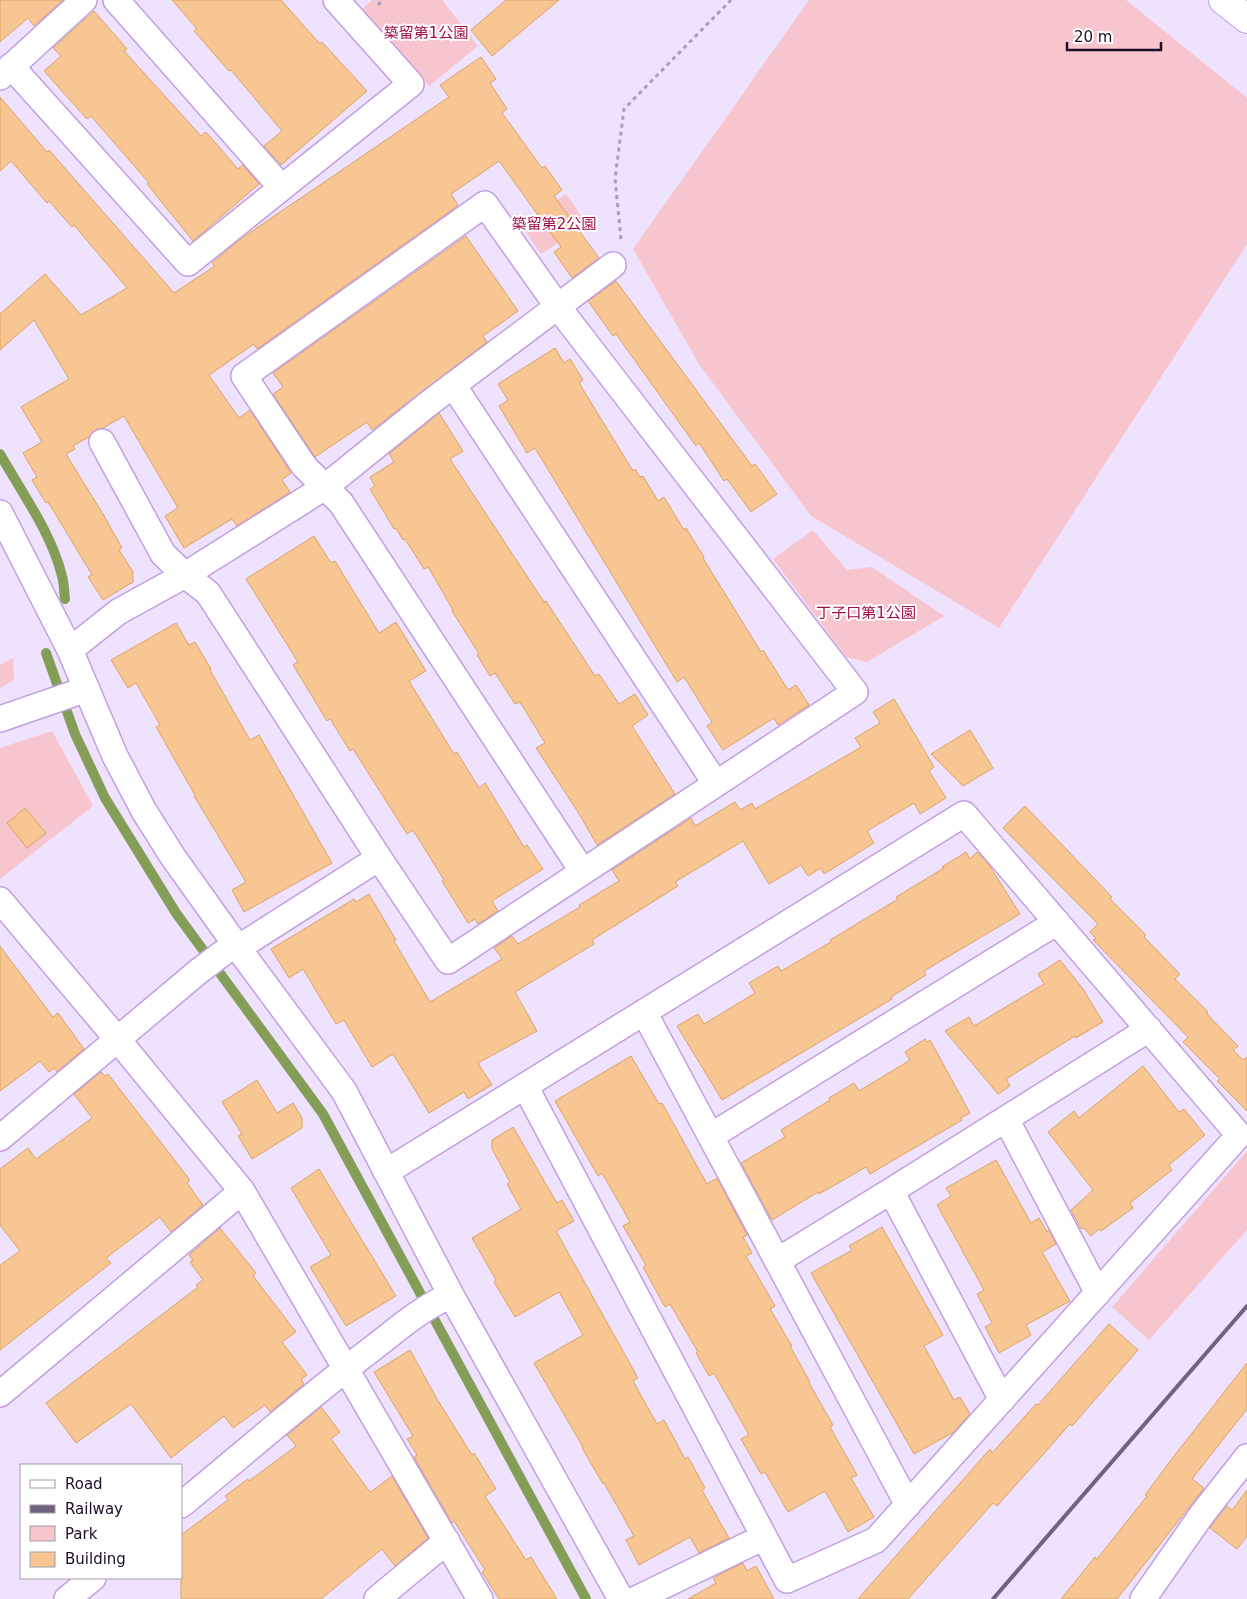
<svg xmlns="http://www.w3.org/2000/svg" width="1247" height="1599" viewBox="0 0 1247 1599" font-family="'DejaVu Sans','Noto Sans JP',sans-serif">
  <rect width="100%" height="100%" fill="#efe2fe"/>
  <!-- green -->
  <path fill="#f7c5cd" d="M 372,0 L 444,0 L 443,1 L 478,46 L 429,86 L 361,10 Z
    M 809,0 L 1126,0 L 1247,98 L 1247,244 L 999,628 L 811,516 L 699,364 L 633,249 Z
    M 566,194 L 587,224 L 541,254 L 521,225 Z
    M 813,530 L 847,570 L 872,567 L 944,616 L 867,662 L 846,657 L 773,559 Z
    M 13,658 L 14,680 L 0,688 L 0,665 Z
    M 52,731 L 93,806 L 0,879 L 0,748 Z
    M 1247,1151 L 1247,1230 L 1149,1340 L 1112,1307 Z"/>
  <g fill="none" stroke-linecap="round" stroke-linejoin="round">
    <!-- stream -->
    <path stroke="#849e58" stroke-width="10" d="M 0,454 C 22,493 51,532 62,576 C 64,583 64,591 65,599
      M 46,653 L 75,734 L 105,798 L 176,913 L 323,1114 L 586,1599"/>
  </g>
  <!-- building -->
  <path fill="#f8c692" stroke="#dba265" d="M 0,0 L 63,0 L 34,26 L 28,18 L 0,42 Z
    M 172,0 L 281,0 L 320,44 L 322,42 L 367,91 L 281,165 L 264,146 L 282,131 L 231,70 L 229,71 L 194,31 L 197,29 Z
    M 506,0 L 559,0 L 492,56 L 471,30 Z
    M 94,11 L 127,49 L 124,51 L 201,136 L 206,132 L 238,169 L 243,165 L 259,184 L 193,241 L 147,184 L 149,183 L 91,116 L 87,119 L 44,71 L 61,56 L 53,48 Z
    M 481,57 L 496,79 L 490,83 L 507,109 L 502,113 L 542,168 L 545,166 L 562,190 L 554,196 L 599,258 L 572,278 L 554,252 L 561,247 L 499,161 L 451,194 L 458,205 L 449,212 L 257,349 L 254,344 L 209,375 L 239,418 L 250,410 L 291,473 L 282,480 L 290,492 L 237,526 L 232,519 L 184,548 L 165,516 L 178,508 L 124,416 L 103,428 L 95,430 L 89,437 L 73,446 L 75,449 L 66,454 L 103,514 L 122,548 L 119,550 L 133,572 L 133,582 L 103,600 L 88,577 L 92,575 L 74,545 L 48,502 L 46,503 L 32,480 L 37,477 L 23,453 L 42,442 L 21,407 L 69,379 L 34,320 L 0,350 L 0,314 L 45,274 L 81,315 L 127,288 L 74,225 L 72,227 L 49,201 L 47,203 L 11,161 L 0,171 L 0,97 L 47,152 L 49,150 L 174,293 L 215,266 L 212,263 L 242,238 L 449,97 L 440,85 Z
    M 466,236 L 518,311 L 483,336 L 487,342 L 372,430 L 367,422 L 315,457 L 273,394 L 283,387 L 273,373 Z
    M 616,281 L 752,466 L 755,464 L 777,494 L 751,512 L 727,479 L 724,481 L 699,443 L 696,446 L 616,334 L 613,336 L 588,301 Z
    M 555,348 L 564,363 L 570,359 L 583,380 L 579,383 L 633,471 L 635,469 L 640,477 L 643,476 L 658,501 L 664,497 L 684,530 L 686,528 L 704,557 L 703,558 L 761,652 L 763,650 L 788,690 L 796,685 L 809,705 L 778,725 L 774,718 L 723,750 L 707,726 L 712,722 L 684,677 L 677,682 L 535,448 L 527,453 L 499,406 L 508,400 L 498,384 Z
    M 439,413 L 463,451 L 450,459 L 544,602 L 546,601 L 595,676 L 599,674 L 619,704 L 635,694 L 648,715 L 632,726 L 675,794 L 597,845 L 578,812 L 536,748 L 545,743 L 520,702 L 515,704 L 495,673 L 490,676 L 477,655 L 479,654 L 452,611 L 453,610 L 428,567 L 424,569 L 405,539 L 403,540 L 396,528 L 394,529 L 370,489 L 375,486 L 370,477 L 394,462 L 389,454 Z
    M 314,536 L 331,563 L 335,561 L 379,633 L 396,622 L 426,671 L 409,681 L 454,754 L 457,752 L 479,788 L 485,783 L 524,847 L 527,845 L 543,869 L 492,901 L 498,911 L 478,924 L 475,919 L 468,923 L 442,881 L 444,880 L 413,830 L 407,834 L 353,749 L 350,751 L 330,719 L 327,721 L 293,665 L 298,662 L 246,579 Z
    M 176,623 L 189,645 L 195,642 L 211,669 L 210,670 L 250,740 L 259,735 L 332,863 L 244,912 L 232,890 L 246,882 L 194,796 L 195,795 L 156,727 L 160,725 L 136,683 L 128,688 L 111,660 Z
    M 894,699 L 934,767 L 929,771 L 946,798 L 920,814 L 914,803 L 867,831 L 874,843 L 824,874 L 821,868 L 808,876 L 801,865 L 769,884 L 743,841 L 675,882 L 678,886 L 592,940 L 594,944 L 515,992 L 537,1031 L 478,1063 L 492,1085 L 468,1099 L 464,1092 L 429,1113 L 393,1054 L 372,1067 L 344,1020 L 336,1024 L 303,969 L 289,978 L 271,949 L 354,899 L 356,902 L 369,894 L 396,940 L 394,941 L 430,1002 L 502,959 L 494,948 L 512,936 L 518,944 L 580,907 L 579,905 L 619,881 L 612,870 L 691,818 L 695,826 L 735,802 L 740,810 L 752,803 L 755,809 L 861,747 L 855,738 L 880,723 L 873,712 Z
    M 970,730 L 993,768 L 963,786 L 931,754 Z
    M 1025,806 L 1112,897 L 1110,899 L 1146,935 L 1144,937 L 1180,974 L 1175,979 L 1208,1012 L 1206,1013 L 1238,1046 L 1233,1050 L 1243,1060 L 1247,1057 L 1247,1111 L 1217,1081 L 1220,1079 L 1183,1042 L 1188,1037 L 1093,940 L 1096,939 L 1090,932 L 1098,924 L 1003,828 Z
    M 25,808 L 46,833 L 27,848 L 7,823 Z
    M 966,852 L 970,859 L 977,852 L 989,865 L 1020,914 L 924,971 L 926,975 L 891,997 L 892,999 L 722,1100 L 677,1026 L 698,1014 L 704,1024 L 755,993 L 749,983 L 778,966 L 781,971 L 831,942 L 830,940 L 898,899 L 896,897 L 944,868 L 942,867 Z
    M 0,946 L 53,1017 L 58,1013 L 84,1049 L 57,1072 L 54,1068 L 49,1072 L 40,1061 L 0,1091 Z
    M 1060,960 L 1083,989 L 1103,1022 L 1076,1038 L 1075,1036 L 1006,1079 L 1010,1086 L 998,1094 L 945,1031 L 969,1017 L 974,1026 L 1044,984 L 1038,974 Z
    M 925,1039 L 927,1042 L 930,1040 L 970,1113 L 961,1118 L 962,1120 L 870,1174 L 866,1167 L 819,1194 L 818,1192 L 772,1220 L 741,1163 L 785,1137 L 781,1130 L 830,1100 L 829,1098 L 854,1083 L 859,1091 L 910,1060 L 905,1052 Z
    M 631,1056 L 659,1104 L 662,1103 L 707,1184 L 717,1178 L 747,1235 L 743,1237 L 752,1253 L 746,1256 L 775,1306 L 770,1309 L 792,1346 L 790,1346 L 810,1382 L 809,1383 L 833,1425 L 830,1427 L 857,1475 L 851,1478 L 874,1517 L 848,1532 L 825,1491 L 788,1512 L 765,1472 L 761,1474 L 741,1439 L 749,1435 L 714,1373 L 709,1376 L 696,1353 L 698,1352 L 670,1304 L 665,1307 L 643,1267 L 646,1265 L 623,1226 L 630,1222 L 602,1173 L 598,1176 L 555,1101 Z
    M 1143,1066 L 1179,1112 L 1184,1109 L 1205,1135 L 1169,1165 L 1172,1170 L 1130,1203 L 1133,1208 L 1101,1231 L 1099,1229 L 1091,1236 L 1084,1228 L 1081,1229 L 1071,1210 L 1093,1190 L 1048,1132 L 1074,1111 L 1079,1118 Z
    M 101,1072 L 105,1076 L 108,1074 L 173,1158 L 190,1180 L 187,1183 L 203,1205 L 171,1232 L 160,1217 L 106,1258 L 111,1263 L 0,1350 L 0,1265 L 20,1251 L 0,1225 L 0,1169 L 28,1148 L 36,1159 L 92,1118 L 74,1094 Z
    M 257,1080 L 277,1113 L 293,1103 L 302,1118 L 302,1128 L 252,1159 L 238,1136 L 242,1134 L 222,1102 Z
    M 513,1127 L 557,1203 L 562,1200 L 574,1221 L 556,1231 L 638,1378 L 633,1381 L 657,1424 L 664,1420 L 685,1459 L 688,1457 L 705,1488 L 702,1490 L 729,1538 L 699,1553 L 690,1537 L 639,1565 L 626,1540 L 634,1536 L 604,1483 L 603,1484 L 582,1448 L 583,1447 L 534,1363 L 583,1335 L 559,1292 L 515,1317 L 494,1282 L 496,1280 L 472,1238 L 521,1209 L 507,1184 L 510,1182 L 492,1149 L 492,1140 Z
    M 996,1160 L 1031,1223 L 1039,1218 L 1047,1232 L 1049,1230 L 1056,1244 L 1042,1252 L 1070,1301 L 1026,1325 L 1031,1335 L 999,1353 L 985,1327 L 992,1323 L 977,1294 L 984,1290 L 937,1205 L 951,1196 L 946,1188 Z
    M 319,1169 L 396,1296 L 346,1326 L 310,1267 L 331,1255 L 291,1188 Z
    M 882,1227 L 943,1335 L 924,1346 L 954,1400 L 960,1397 L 970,1414 L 954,1432 L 914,1454 L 811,1273 L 852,1250 L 849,1246 Z
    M 220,1228 L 256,1273 L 253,1276 L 296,1332 L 282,1342 L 307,1375 L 301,1379 L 304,1384 L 270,1412 L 265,1405 L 233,1428 L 224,1416 L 171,1458 L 131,1404 L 76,1443 L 46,1403 L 198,1287 L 196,1285 L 203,1280 L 190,1262 L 193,1260 L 189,1255 Z
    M 1109,1324 L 1138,1350 L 1072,1426 L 1070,1424 L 1047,1450 L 997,1506 L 993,1503 L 908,1599 L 858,1599 L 990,1449 L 992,1453 L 1036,1404 L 1038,1405 Z
    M 410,1350 L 437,1399 L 472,1455 L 474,1453 L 496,1489 L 485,1496 L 526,1560 L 531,1557 L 557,1599 L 499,1599 L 482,1572 L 485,1570 L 454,1521 L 452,1523 L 414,1457 L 417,1455 L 407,1439 L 413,1436 L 374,1372 Z
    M 1247,1363 L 1247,1409 L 1192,1479 L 1204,1488 L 1187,1510 L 1117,1599 L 1061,1599 L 1095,1557 L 1097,1559 L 1147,1496 L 1145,1495 L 1171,1460 Z
    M 321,1407 L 340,1432 L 331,1439 L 367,1488 L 371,1492 L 392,1476 L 428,1538 L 395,1566 L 382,1549 L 321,1599 L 181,1599 L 181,1535 L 228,1500 L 225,1496 L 248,1479 L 249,1481 L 296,1446 L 287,1435 Z
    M 1247,1490 L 1247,1536 L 1237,1549 L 1210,1528 L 1227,1506 L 1232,1510 Z
    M 743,1563 L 747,1571 L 756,1566 L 774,1599 L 688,1599 L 716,1583 L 713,1578 Z"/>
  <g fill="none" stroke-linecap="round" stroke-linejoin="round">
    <defs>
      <path id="street" d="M 116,0 L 281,187
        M 11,66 L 188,263 L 411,84 L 336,0
        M 0,77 L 84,0
        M 453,385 L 716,784
        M 102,442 L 163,554 L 185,575 L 208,593 L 379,858 L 448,961 L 855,692 L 558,307 L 485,204 L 244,376 L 304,466 L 341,503 L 583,872
        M 0,513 L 70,650 L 115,756 L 144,811 L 173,857 L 238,948 L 344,1091 L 451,1295 L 621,1599
        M 70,650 L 118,612 L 185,575 L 325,487 L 428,404 L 613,265
        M 0,719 L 87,689
        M 0,900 L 118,1040 L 242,1191 L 480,1599
        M 238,948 L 379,858
        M 644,1012 L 908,1505
        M 1006,1119 L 1098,1293
        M 711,1136 L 1057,922
        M 0,1138 L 199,971 L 235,944
        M 386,1172 L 964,814 L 1239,1135 L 876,1540 L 787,1580 L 525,1086
        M 891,1191 L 1002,1400
        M 777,1261 L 891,1191 L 1149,1029
        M 0,1394 L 242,1191
        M 181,1505 C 242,1455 301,1403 364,1355 C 392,1334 419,1309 451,1295
        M 67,1599 L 93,1578
        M 377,1599 L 447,1541
        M 636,1599 L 764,1537
        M 1143,1599 L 1203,1513 L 1247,1457"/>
      <path id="secondary" d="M 1223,0 L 1247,19"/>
    </defs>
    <!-- street casing -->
    <use href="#street" stroke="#c19fe3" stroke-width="28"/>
    <!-- secondary casing -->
    <use href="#secondary" stroke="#c19fe3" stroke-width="30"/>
    <!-- path -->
    <path stroke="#aa9db8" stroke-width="3" stroke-dasharray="4 4" stroke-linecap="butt" d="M 378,5 L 383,0
      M 621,239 L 615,179 L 624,109 L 731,0"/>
    <!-- street -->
    <use href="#street" stroke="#fff" stroke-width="25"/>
    <!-- secondary -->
    <use href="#secondary" stroke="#fff" stroke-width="28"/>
    <!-- rail -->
    <path stroke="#70637d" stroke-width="4" d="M 993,1599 L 1247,1306"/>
  </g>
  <g text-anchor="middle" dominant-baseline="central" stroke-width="4" stroke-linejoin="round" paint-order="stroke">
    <!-- park labels -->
    <g font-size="15" fill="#a10d47" stroke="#fff">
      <text x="426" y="33">築留第1公園</text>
      <text x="554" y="224">築留第2公園</text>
      <text x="866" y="613">丁子口第1公園</text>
    </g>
  </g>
  <!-- legend -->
  <rect x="20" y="1464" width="162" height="115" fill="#ffffff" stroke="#a49ea8"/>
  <rect x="30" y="1480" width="25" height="8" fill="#ffffff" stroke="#a49ea8"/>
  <text x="65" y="1489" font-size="15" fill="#1b0d26">Road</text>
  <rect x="30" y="1505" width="25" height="8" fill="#70637d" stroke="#a49ea8"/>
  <text x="65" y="1514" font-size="15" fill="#1b0d26">Railway</text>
  <rect x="30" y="1526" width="25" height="15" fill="#f7c5cd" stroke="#a49ea8"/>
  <text x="65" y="1539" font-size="15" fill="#1b0d26">Park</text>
  <rect x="30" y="1552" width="25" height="15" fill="#f8c692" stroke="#a49ea8"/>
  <text x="65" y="1564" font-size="15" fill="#1b0d26">Building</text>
  <!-- scale -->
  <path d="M1067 42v8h94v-8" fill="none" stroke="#1b0d26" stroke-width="2.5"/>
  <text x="1074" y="42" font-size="15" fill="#1b0d26" stroke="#ffffff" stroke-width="4" paint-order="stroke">20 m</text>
</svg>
